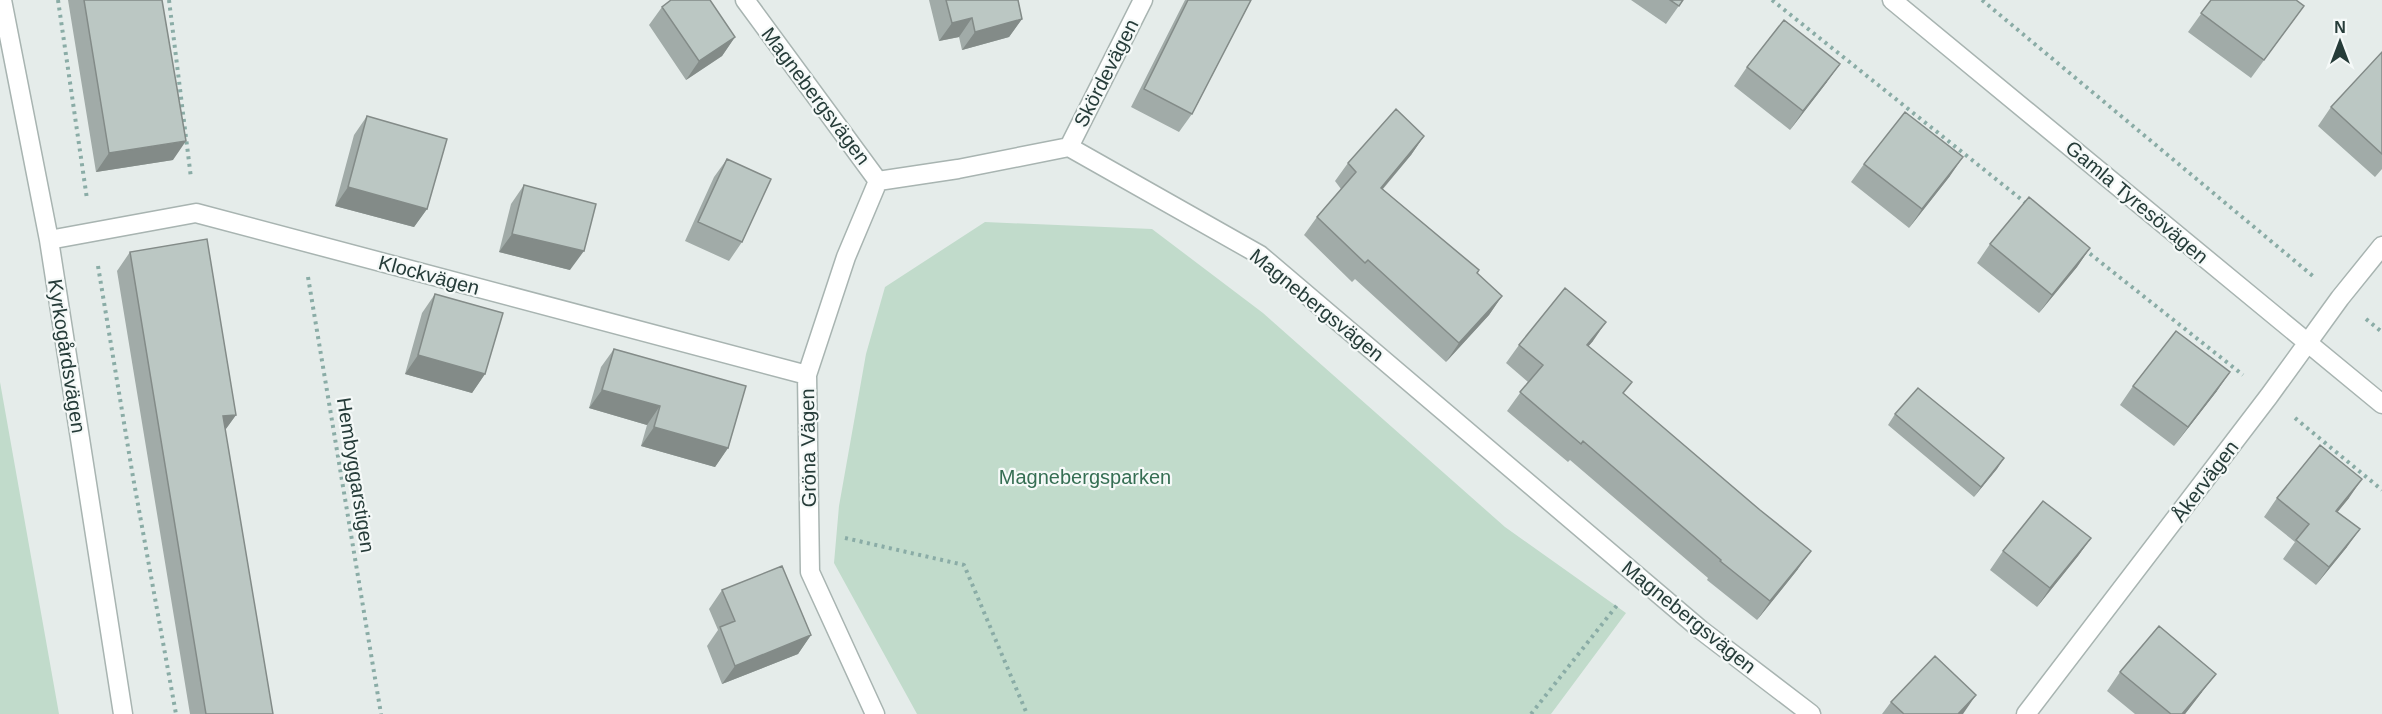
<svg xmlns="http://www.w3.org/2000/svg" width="2382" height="714" viewBox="0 0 2382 714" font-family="Arial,sans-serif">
  <rect width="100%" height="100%" fill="#e5ecea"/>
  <!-- green -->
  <path fill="#c1dbcb" d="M 985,222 L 1152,229 L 1263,313 L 1505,527 L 1626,613 L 1551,714 L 917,714 L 834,563 L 839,506 L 866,354 L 885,287 Z
    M 0,382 L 59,714 L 0,714 Z"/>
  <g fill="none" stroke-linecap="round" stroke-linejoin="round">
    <defs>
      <path id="minor" d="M 2,0 L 49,240 L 123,714
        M 745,0 L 878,181 L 958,169 L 1069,147 L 1260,255 L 1701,630 L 1811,714
        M 1892,0 L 2382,404
        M 1069,147 L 1143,0
        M 49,240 L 196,213 L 807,375
        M 875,714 L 810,572 L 807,375 L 846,257 L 878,181
        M 2026,714 L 2269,396 L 2340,298 L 2382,246"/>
    </defs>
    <!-- minor casing -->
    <use href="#minor" stroke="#a8b4b1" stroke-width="21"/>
    <!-- path -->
    <path stroke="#8aaca6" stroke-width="4" stroke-dasharray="3 4.5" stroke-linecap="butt" d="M 58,0 L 87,199
      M 169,0 L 191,178
      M 1772,0 L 2027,204
      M 1982,0 L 2314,277
      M 2084,249 L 2243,375
      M 98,266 L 133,477 L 176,714
      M 308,277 L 381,714
      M 2366,319 L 2382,332
      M 2295,418 L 2382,490
      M 845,538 L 964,565 L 1027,714
      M 1531,714 L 1618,604"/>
    <!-- minor -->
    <use href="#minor" stroke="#fff" stroke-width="18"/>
  </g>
  <!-- wall -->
  <path fill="#a1aba8" d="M 68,0 L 162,0 L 173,160 L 96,172 Z
    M 929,0 L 1018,0 L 1022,19 L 1009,37 L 962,50 L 959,37 L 939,41 Z
    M 1185,0 L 1251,0 L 1192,114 L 1179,132 L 1131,107 Z
    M 1631,0 L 1683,0 L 1666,24 Z
    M 2211,0 L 2304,6 L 2251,78 L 2188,32 Z
    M 662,7 L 735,37 L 722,56 L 686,80 L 649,25 Z
    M 2382,52 L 2382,169 L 2375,177 L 2318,126 L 2331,107 Z
    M 1747,67 L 1827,82 L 1790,130 L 1734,86 Z
    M 367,116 L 427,209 L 414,227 L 335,206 L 354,135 Z
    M 1424,136 L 1411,155 L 1383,189 L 1502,296 L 1489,315 L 1446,362 L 1355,279 L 1352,282 L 1304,235 L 1317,217 L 1341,189 L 1335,181 L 1348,163 Z
    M 727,159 L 742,242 L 729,261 L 685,241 L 714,177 Z
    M 1864,164 L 1950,176 L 1909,228 L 1851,182 Z
    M 524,185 L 570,270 L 499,252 L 511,204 Z
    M 1990,244 L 2090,248 L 2077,267 L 2039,313 L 1977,263 Z
    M 130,252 L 236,415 L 225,430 L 273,714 L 190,714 L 117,271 Z
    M 435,294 L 485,374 L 472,393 L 405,374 L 422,313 Z
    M 1593,341 L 1588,346 L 1624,394 L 1798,569 L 1757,620 L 1707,580 L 1708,578 L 1570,460 L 1568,462 L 1507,411 L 1528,382 L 1506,363 L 1519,345 Z
    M 614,349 L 728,448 L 715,467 L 641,446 L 647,425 L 589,408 L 601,367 Z
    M 2133,386 L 2217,391 L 2174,446 L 2120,405 Z
    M 1895,414 L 2004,458 L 1974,497 L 1888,425 Z
    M 2277,498 L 2349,498 L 2337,512 L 2347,547 L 2316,585 L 2283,559 L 2295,542 L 2264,517 Z
    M 2091,538 L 2078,556 L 2037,607 L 1990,570 L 2003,551 Z
    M 722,590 L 811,635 L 798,654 L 722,684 L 707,646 L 718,630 L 709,609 Z
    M 2120,672 L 2202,692 L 2185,714 L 2135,714 L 2107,691 Z
    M 1891,702 L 1963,714 L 1882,714 Z"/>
  <!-- shaded-wall -->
  <path fill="#838b88" d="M 972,18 L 959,37 L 939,41 L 952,23 Z
    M 1022,19 L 1009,37 L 962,50 L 975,32 Z
    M 735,37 L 722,56 L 686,80 L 699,61 Z
    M 1840,64 L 1827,82 L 1790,130 L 1803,111 Z
    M 1424,136 L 1411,155 L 1368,206 L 1381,188 Z
    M 186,141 L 173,160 L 96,172 L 109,153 Z
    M 1963,157 L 1950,176 L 1909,228 L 1922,209 Z
    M 348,187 L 427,209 L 414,227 L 335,206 Z
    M 512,234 L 584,251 L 570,270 L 499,252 Z
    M 2090,248 L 2077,267 L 2039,313 L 2052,295 Z
    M 1502,296 L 1489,315 L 1446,362 L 1459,343 Z
    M 1606,322 L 1593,341 L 1574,363 L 1587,345 Z
    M 418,355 L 485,374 L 472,393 L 405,374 Z
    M 2230,372 L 2217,391 L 2174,446 L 2188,427 Z
    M 602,390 L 660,406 L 647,425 L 589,408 Z
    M 236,415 L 223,433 L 223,416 Z
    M 654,427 L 728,448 L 715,467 L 641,446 Z
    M 2004,458 L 1997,469 L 1974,497 L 1981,487 Z
    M 2362,479 L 2349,498 L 2323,530 L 2336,511 Z
    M 2360,529 L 2347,547 L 2316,585 L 2329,567 Z
    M 2091,538 L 2078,556 L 2037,607 L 2050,588 Z
    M 1811,551 L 1798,569 L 1757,620 L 1770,601 Z
    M 811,635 L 798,654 L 722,684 L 735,666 Z
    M 2216,674 L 2202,692 L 2185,714 L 2182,714 Z
    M 1976,695 L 1963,714 L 1958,714 Z"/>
  <!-- building -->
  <path fill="#bbc7c3" stroke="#838b88" stroke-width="1.5" d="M 84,0 L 162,0 L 186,141 L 109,153 Z
    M 671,0 L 710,0 L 735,37 L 699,61 L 662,7 Z
    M 946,0 L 1018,0 L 1022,19 L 975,32 L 972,18 L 952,23 Z
    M 1188,0 L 1251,0 L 1192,114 L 1144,89 Z
    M 1670,0 L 1683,0 L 1679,6 Z
    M 2211,0 L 2296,0 L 2304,6 L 2264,60 L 2201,13 Z
    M 1784,20 L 1840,64 L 1803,111 L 1747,67 Z
    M 2382,52 L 2382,154 L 2331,107 Z
    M 1396,109 L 1424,136 L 1381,188 L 1479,270 L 1477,273 L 1502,296 L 1459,343 L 1368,260 L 1365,263 L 1317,217 L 1356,172 L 1348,163 Z
    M 1905,112 L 1963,157 L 1922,209 L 1864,164 Z
    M 367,116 L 447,139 L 427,209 L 348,187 Z
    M 727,159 L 771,179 L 742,242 L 698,222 Z
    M 524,185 L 596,204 L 584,251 L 512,234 Z
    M 2029,197 L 2090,248 L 2052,295 L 1990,244 Z
    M 207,239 L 236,415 L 223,416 L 273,714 L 206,714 L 130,252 Z
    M 1565,288 L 1606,322 L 1587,345 L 1632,382 L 1623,393 L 1760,510 L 1811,551 L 1770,601 L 1720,561 L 1721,560 L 1583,441 L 1581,444 L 1520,392 L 1543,365 L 1519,345 Z
    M 435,294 L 503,313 L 485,374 L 418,355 Z
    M 2176,331 L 2230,372 L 2188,427 L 2133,386 Z
    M 614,349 L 746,386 L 728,448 L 654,427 L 660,406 L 602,390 Z
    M 1918,388 L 2004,458 L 1981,487 L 1895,414 Z
    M 2320,445 L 2362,479 L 2336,511 L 2360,529 L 2329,567 L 2296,540 L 2309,524 L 2277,498 Z
    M 2043,501 L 2091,538 L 2050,588 L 2003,551 Z
    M 782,566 L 811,635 L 735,666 L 720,627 L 735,621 L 722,590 Z
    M 2159,626 L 2216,674 L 2182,714 L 2171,714 L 2120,672 Z
    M 1935,656 L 1976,695 L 1958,714 L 1904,714 L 1891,702 Z"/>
  <g text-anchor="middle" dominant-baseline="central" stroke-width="4.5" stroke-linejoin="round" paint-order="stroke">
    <!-- street labels -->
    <g font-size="20" fill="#263c39" stroke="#f5f9f8">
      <text transform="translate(1106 73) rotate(-63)">Skördevägen</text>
      <text transform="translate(816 96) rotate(53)">Magnebergsvägen</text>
      <text transform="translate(2137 202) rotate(40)">Gamla Tyresövägen</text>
      <text transform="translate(429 275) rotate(15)">Klockvägen</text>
      <text transform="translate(1317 305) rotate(39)">Magnebergsvägen</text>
      <text transform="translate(67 356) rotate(81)">Kyrkogårdsvägen</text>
      <text transform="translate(808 448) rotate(-91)">Gröna Vägen</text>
      <text transform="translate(356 475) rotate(81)">Hembyggarstigen</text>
      <text transform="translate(2205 481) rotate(-53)">Åkervägen</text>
      <text transform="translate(1689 617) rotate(39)">Magnebergsvägen</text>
    </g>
    <!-- park labels -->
    <g font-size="20" fill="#356e53" stroke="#f5f9f8">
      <text x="1085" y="477">Magnebergsparken</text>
    </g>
  </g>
  <!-- north arrow -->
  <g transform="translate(2340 42)" stroke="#f5f9f8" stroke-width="4.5" paint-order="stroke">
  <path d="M0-4.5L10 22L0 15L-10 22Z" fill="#263c39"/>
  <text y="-9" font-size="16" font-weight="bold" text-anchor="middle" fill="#263c39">N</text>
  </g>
</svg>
